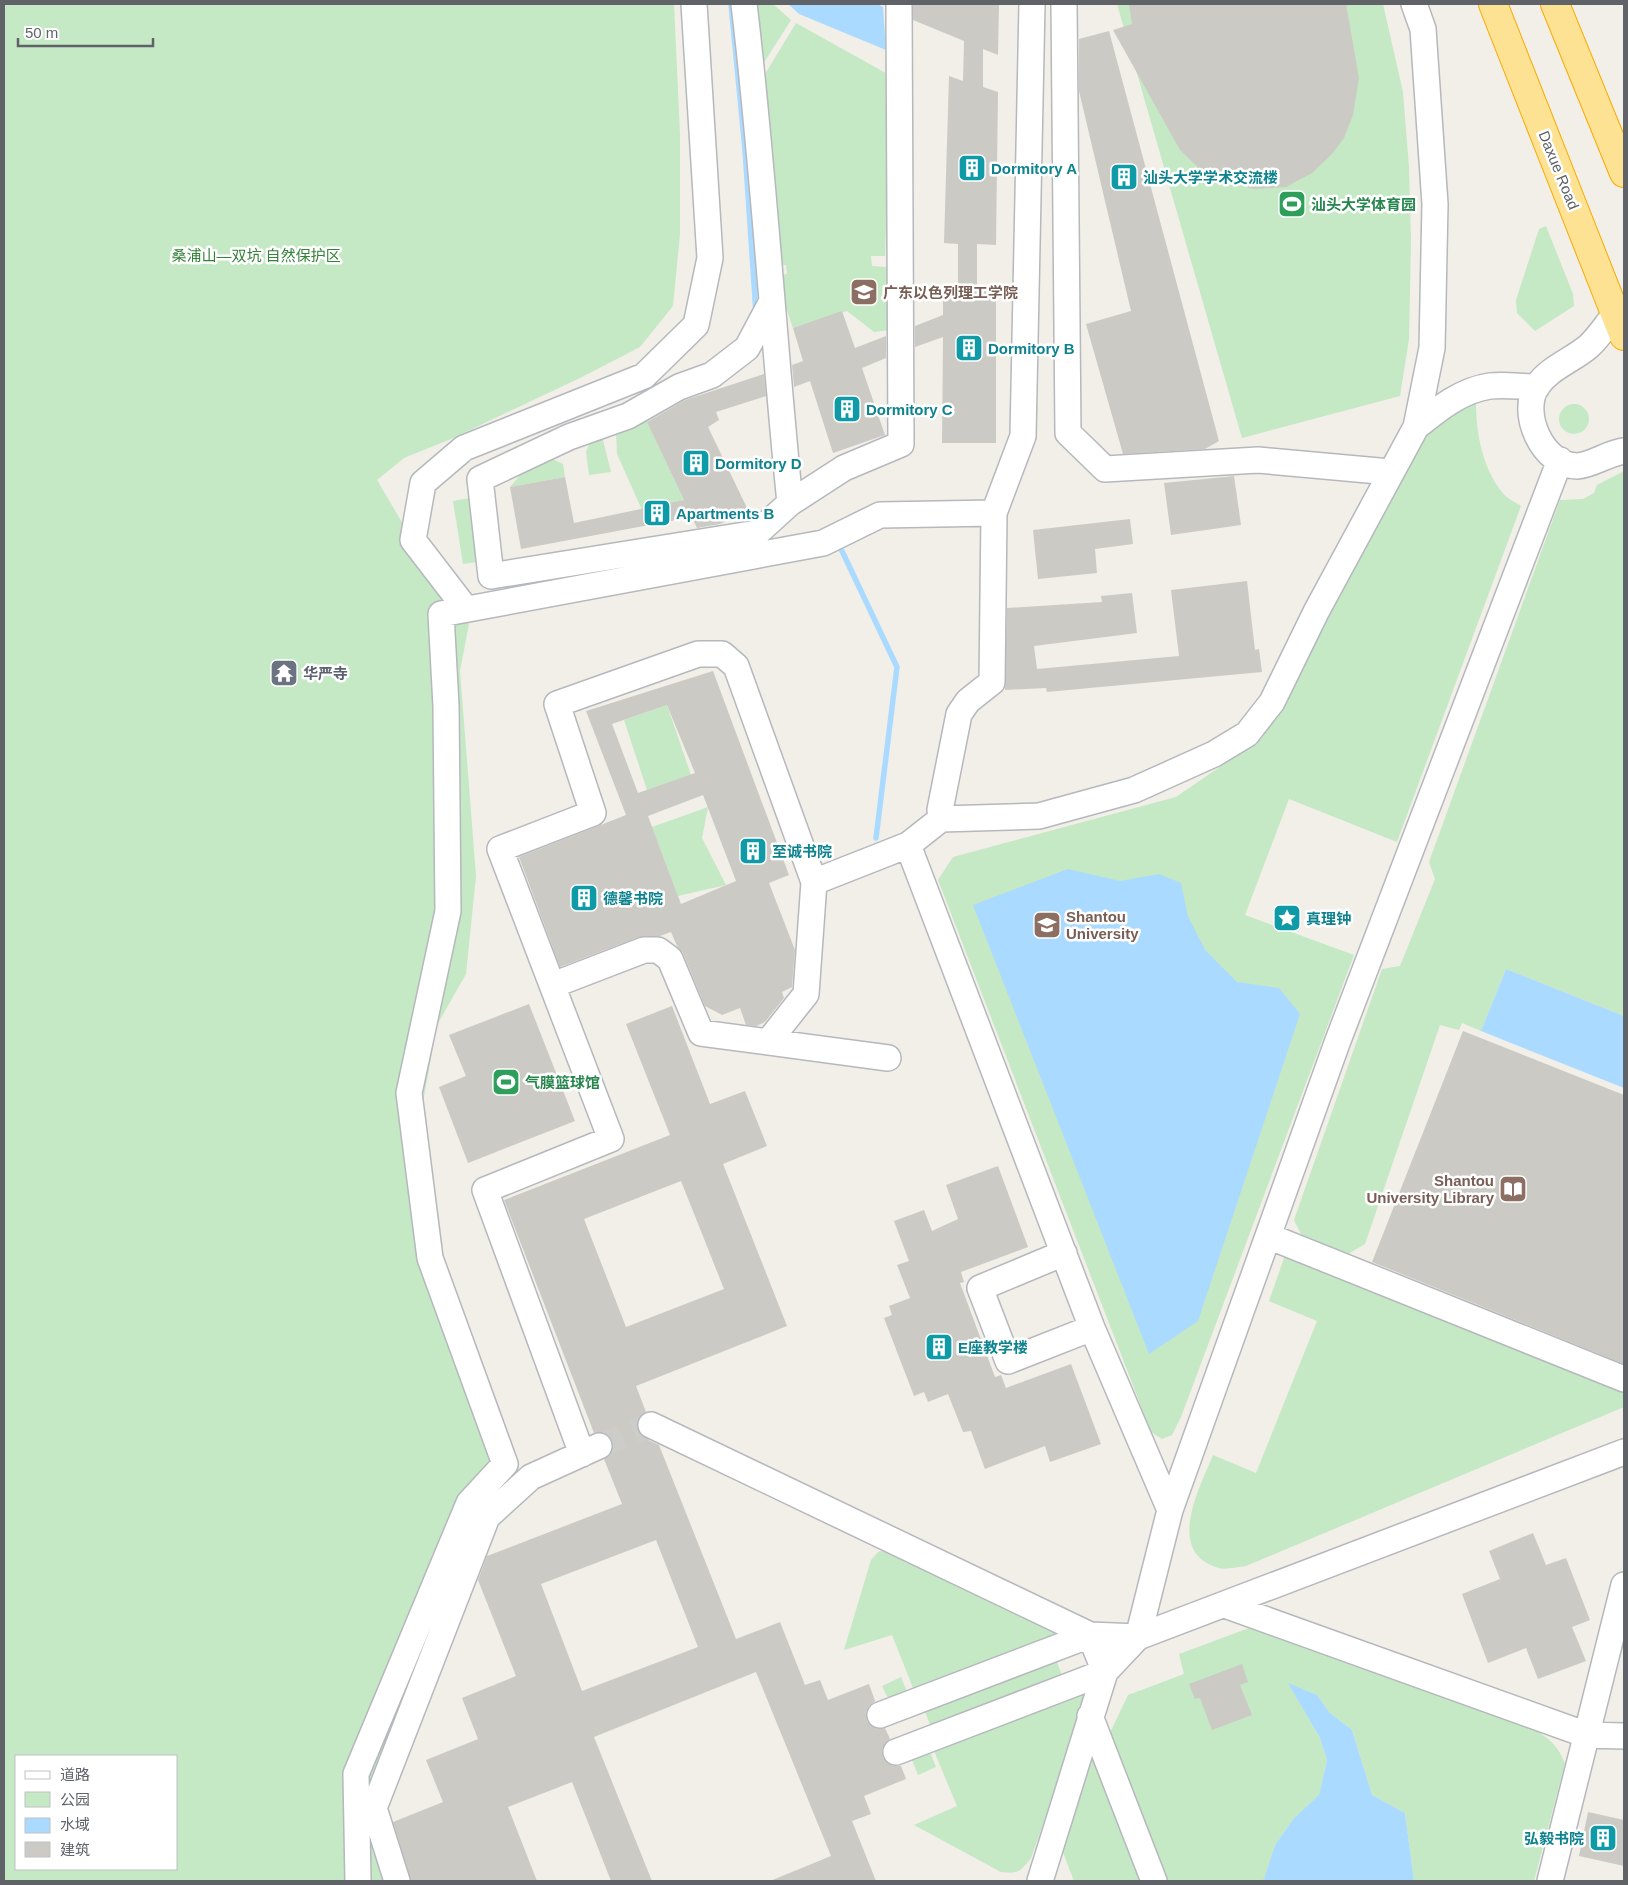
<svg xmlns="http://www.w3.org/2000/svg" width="1628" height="1885" viewBox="0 0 1628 1885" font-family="Helvetica,'Noto Sans SC',sans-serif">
  <rect width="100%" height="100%" fill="#f1efe8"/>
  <!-- green -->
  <path fill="#c5e8c5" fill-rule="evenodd" d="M 4,4 L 674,4 L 680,134 L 680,234 L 673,306 L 640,347 L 580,378 L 451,439 L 404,458 L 377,480 L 442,590 L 469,624 L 460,671 L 476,876 L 466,974 L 437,1025 L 421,1113 L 434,1236 L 519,1468 L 474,1522 L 369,1782 L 368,1816 L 391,1881 L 4,1881 ZM 16,1756 L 176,1756 L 176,1869 L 16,1869 Z
    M 751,4 L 773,4 L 791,20 L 760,69 Z
    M 1117,4 L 1383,4 L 1403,92 L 1409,167 L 1411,241 L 1409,339 L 1400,396 L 1242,438 Z
    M 796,23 L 891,76 L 885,256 L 871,256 L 872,266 L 886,267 L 890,330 L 874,332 L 847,311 L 793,328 L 775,276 L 787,274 L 786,265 L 773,266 L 759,84 Z
    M 1546,226 L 1573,294 L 1574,306 L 1535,331 L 1517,313 L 1516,300 L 1539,229 Z
    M 1467,401 L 1476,404 C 1476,433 1483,469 1502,492 C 1506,498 1515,502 1521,506 L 1397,842 L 1289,799 L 1245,915 L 1354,955 L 1181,1417 L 1172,1435 L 1162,1439 L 1151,1432 L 938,880 L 953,857 L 1176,797 L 1262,738 L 1434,421 Z
    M1559 419a15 15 0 1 1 30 0a15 15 0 1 1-30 0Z
    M 644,415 L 684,500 L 642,510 L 617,454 L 616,432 Z
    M 601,432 L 611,472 L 589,475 L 586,452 L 593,435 Z
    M 543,454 L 563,464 L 565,477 L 510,487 L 534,458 Z
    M 1624,471 L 1624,1016 L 1506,969 L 1481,1031 L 1462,1023 L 1459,1030 L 1440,1025 L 1365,1244 L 1348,1254 L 1301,1234 L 1294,1220 L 1382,969 L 1400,966 L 1435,879 L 1429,862 L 1560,500 L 1583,499 L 1594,493 L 1597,485 Z
    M 481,496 L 491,560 L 463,564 L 453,501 Z
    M 667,705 L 691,775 L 647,790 L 624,720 Z
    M 708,807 L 702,838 L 726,885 L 678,896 L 652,827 Z
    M 1285,1255 L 1624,1387 L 1624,1407 L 1246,1566 C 1238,1567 1226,1570 1219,1568 C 1164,1553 1200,1487 1213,1455 L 1256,1473 L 1317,1321 L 1269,1301 Z
    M 889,1549 L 1061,1632 L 1054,1641 L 915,1693 L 892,1635 L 844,1650 L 871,1560 L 878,1552 Z
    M 1249,1628 L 1535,1730 C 1550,1739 1559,1747 1565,1764 L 1534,1881 L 1414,1881 L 1405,1813 L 1372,1795 L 1352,1730 L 1330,1713 L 1317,1695 L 1289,1684 L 1320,1738 L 1327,1760 L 1319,1795 L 1294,1818 L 1275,1845 L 1264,1880 L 1165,1881 L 1108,1737 L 1128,1695 L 1184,1674 L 1179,1654 Z
    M 1055,1657 L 1063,1678 L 932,1730 L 924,1709 Z
    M 901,1677 L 907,1692 L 889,1700 L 882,1686 Z
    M 1078,1693 L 1088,1693 L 1087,1702 L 1031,1858 C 1020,1872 1018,1874 1001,1872 L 914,1825 L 957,1806 L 934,1751 Z
    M 930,1752 L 936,1767 L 918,1775 L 912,1760 Z
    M 1094,1757 L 1148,1881 L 1074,1881 L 1059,1842 L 1088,1762 Z"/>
  <!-- water -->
  <path fill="#aadaff" d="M 788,4 L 877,4 L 883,7 L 886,50 L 799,14 Z
    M 1068,869 L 1120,881 L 1159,874 L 1181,883 L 1188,916 L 1205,950 L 1237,982 L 1279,988 L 1300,1014 L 1198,1321 L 1149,1354 L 973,905 Z
    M 1506,969 L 1624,1016 L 1624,1088 L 1481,1031 Z
    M 1288,1683 L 1317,1695 L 1330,1713 L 1352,1730 L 1372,1795 L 1405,1813 L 1414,1881 L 1261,1881 L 1264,1879 L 1275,1845 L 1294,1818 L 1319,1795 L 1327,1760 L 1320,1738 Z"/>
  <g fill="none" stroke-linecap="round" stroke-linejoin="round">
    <!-- stream -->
    <path stroke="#aadaff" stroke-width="5.5" d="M 731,4 L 745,150 L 756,313
      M 842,551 L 897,667 L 876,838"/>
  </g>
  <!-- building -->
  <path fill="#cccac5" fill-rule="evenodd" d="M 913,4 L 999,4 L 998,55 L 983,49 L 983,87 L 998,92 L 996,245 L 977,244 L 977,290 L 996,290 L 996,443 L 942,443 L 943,337 L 915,347 L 915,326 L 943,315 L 943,290 L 958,290 L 958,244 L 944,243 L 949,76 L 963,81 L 964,41 L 913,20 Z
    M 1129,4 L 1346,4 L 1359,78 L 1353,115 L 1344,138 L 1332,154 L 1312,173 L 1286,187 L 1254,189 L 1216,179 L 1199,168 L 1180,150 L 1113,30 L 1132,24 Z
    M 1109,31 L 1219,441 L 1205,449 L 1123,454 L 1086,324 L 1131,311 L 1079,91 L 1079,39 Z
    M 842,311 L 855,348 L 886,336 L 886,358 L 862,368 L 885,435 L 833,453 L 810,381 L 794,387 L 792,365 L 803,361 L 793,328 Z
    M 764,374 L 766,396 L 716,412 L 719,420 L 708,427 L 748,510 L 720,524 L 697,528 L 692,517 L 521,549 L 510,487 L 565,477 L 574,523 L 684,500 L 647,422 L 685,400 Z
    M 1234,476 L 1241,525 L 1171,535 L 1164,483 Z
    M 1130,519 L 1133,544 L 1095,549 L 1097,573 L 1038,579 L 1033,530 Z
    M 1247,581 L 1255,650 L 1259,649 L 1262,672 L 1047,692 L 1046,688 L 1005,690 L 1007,608 L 1102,602 L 1101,596 L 1132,593 L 1137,633 L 1034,646 L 1037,669 L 1179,656 L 1171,590 Z
    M 713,671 L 789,875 L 769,883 L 795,950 L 792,987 L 782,992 L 784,998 L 765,1022 L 756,1026 L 746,1025 L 740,1008 L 722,1015 L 705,1006 L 683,953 L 677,946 L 671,932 L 660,936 L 639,937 L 560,967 L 519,857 L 626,815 L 586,711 ZM 667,705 L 695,773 L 638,793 L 612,724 ZM 703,795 L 736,881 L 681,904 L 648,816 Z
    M 529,1004 L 575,1121 L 468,1163 L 439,1087 L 466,1076 L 449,1035 Z
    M 672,1006 L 710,1104 L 745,1091 L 767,1146 L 723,1164 L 787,1326 L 636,1386 L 646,1412 L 638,1418 L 637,1427 L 644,1438 L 659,1445 L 736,1639 L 780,1622 L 805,1685 L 820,1680 L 828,1700 L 869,1684 L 875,1701 L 869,1706 L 866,1712 L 867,1721 L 877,1729 L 885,1728 L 890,1739 L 882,1749 L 883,1758 L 893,1766 L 901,1766 L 906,1779 L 864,1796 L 871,1814 L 852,1821 L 876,1881 L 770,1881 L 831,1856 L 756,1672 L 594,1737 L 652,1881 L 611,1881 L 572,1782 L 508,1807 L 537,1881 L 411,1881 L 393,1822 L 443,1802 L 426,1760 L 478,1739 L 462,1698 L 516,1676 L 478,1580 L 487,1556 L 622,1504 L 604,1459 L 611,1454 L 612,1440 L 607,1434 L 594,1433 L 504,1200 L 670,1135 L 626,1024 ZM 681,1181 L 724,1289 L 626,1327 L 584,1219 ZM 656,1540 L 698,1647 L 582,1691 L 541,1584 Z
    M 1463,1031 L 1624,1095 L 1624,1364 L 1372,1262 Z
    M 998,1166 L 1028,1247 L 961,1272 L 964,1282 L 960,1283 L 995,1377 L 1001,1375 L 1006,1388 L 1071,1364 L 1101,1444 L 1050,1462 L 1045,1446 L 985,1469 L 971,1431 L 963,1432 L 948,1394 L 928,1402 L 924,1392 L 914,1396 L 884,1318 L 892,1315 L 889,1306 L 910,1298 L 897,1265 L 909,1261 L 894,1221 L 924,1210 L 932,1231 L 958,1219 L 946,1185 Z
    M 1533,1533 L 1546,1565 L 1566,1558 L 1590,1620 L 1572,1627 L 1586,1661 L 1538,1679 L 1526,1648 L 1488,1663 L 1462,1594 L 1500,1579 L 1489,1551 Z
    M 1242,1664 L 1248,1682 L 1240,1685 L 1252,1715 L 1212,1730 L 1200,1698 L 1195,1699 L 1189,1684 Z
    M 1588,1812 L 1624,1820 L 1624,1866 L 1579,1856 Z"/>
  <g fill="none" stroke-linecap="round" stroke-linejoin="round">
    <!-- minor-tunnel -->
    <path stroke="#ccccc8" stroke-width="25" stroke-dasharray="25 12" stroke-linecap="butt" d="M 599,1446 L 651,1425"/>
    <defs>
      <path id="minor" d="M 744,4 C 764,170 773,337 790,503 L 757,533 L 491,576 L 480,479 L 569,437 L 628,416 L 679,387 L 712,375 L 747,348 L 772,301
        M 1032,4 L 1023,436 L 994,513 L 992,682 L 968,701 L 959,714 L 940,810 L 941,819 L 908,845 L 1092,1328 L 1170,1510
        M 1064,4 L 1068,433 L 1105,469 L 1258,460 L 1390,472
        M 1414,4 L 1423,29 L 1435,204 L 1432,348 L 1416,427
        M 1616,313 C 1607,324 1599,337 1589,346 C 1573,360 1549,368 1537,386 C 1519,413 1543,466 1577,466 C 1593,465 1608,453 1624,451
        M 790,503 L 844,468 L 901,444 L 899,6
        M 466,609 L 413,540 L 423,483 L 464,448 L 644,376 L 696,325 L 710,258 L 694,4
        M 941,819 L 1039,816 L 1134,790 L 1214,754 L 1247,734 L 1272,702 L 1316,612 L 1416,427 C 1437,410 1461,390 1490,386 C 1505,384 1521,387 1537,387
        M 814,882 L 908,845
        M 553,985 L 644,950 L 658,950 L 670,959 L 701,1033 L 888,1058
        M 1268,1236 L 1624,1379
        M 1064,1253 L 980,1288 L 1008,1361 L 1092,1328
        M 651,1425 L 1090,1635 L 1105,1672 L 1040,1881
        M 582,1454 L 485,1190 L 611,1139 L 500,849 L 593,813 L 557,704 L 698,654 L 722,654 L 736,666 L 814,882 L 806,994 L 768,1042
        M 1225,1605 L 1587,1735 L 1624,1736
        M 880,1715 L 1090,1635 L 1138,1637 L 1170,1510 L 1337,1043 L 1560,460
        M 1090,1716 L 1154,1881
        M 896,1752 L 1105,1672 L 1138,1637 L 1624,1452
        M 358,1881 L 356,1774 L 469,1503 L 505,1464 L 430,1258 L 409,1093 L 448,911 L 446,706 L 441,614 L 823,543 L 880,515 L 994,513
        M 397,1881 L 374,1808 L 487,1517 L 531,1477 L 599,1446
        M 1550,1881 L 1624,1585"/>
      <path id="highway" d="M 1493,4 L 1624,336
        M 1555,4 L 1624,173"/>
    </defs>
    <!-- minor casing -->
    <use href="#minor" stroke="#b5b8bc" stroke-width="28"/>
    <!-- highway casing -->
    <use href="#highway" stroke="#f9ab00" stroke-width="30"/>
    <!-- minor -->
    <use href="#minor" stroke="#fff" stroke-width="25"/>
    <!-- highway -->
    <use href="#highway" stroke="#fde293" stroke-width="28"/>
  </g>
  <!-- icons -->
  <defs>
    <symbol id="building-square" viewBox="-11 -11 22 22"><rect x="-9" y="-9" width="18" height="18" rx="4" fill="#0f9aa8" stroke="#fff"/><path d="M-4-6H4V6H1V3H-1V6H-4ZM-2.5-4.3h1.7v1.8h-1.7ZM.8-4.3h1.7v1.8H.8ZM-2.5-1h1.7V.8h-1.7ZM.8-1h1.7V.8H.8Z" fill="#fff"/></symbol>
    <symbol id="stadium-square" viewBox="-11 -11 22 22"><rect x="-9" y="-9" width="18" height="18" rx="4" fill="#2e9e5b" stroke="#fff"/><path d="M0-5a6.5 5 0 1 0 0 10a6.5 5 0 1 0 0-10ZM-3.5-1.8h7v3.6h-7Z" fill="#fff"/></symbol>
    <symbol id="university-square" viewBox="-11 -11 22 22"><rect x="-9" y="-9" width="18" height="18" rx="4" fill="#8d6e63" stroke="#fff"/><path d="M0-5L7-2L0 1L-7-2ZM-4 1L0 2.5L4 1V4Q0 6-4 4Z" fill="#fff"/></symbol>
    <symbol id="temple-square" viewBox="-11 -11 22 22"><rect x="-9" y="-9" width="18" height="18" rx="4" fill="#6b7280" stroke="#fff"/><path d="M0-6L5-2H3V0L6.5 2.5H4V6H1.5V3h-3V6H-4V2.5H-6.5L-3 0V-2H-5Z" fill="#fff"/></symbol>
    <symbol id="sight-square" viewBox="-11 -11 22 22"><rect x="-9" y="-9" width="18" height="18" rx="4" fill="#0f9aa8" stroke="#fff"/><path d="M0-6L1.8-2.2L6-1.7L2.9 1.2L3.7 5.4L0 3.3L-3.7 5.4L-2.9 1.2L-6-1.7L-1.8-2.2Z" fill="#fff"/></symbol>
    <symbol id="library-square" viewBox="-11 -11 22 22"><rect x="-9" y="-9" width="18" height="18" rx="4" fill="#8d6e63" stroke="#fff"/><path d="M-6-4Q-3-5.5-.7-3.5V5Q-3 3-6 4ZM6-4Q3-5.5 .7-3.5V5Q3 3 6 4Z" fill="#fff"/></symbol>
  </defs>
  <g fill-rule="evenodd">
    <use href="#building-square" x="956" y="152" width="32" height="32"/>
    <use href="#building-square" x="1108" y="161" width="32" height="32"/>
    <use href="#stadium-square" x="1276" y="188" width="32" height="32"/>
    <use href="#university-square" x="848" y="276" width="32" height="32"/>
    <use href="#building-square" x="953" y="332" width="32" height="32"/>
    <use href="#building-square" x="831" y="393" width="32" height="32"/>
    <use href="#building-square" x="680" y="447" width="32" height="32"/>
    <use href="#building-square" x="641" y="497" width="32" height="32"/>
    <use href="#temple-square" x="268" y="657" width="32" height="32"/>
    <use href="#building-square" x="737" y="835" width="32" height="32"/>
    <use href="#building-square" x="568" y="882" width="32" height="32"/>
    <use href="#sight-square" x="1271" y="902" width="32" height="32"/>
    <use href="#university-square" x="1031" y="909" width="32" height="32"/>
    <use href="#stadium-square" x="490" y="1066" width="32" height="32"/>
    <use href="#library-square" x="1497" y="1173" width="32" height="32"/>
    <use href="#building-square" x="923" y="1331" width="32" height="32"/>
    <use href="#building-square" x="1587" y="1822" width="32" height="32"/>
  </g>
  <g text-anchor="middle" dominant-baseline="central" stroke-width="5" stroke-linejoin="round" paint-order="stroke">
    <!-- culture labels -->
    <g font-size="15" font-weight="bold" fill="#0d838f" stroke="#fff" text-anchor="start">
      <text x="991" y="168">Dormitory A</text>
      <text x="1143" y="177">汕头大学学术交流楼</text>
      <text x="988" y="348">Dormitory B</text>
      <text x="866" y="409">Dormitory C</text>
      <text x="715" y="463">Dormitory D</text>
      <text x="676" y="513">Apartments B</text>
      <text x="772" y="851">至诚书院</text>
      <text x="603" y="898">德馨书院</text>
      <text x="1306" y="918">真理钟</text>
      <text x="958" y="1347">E座教学楼</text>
      <text x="1584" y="1838" text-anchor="end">弘毅书院</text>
    </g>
    <!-- street labels -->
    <g font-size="15" fill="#5f6368" stroke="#fff">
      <text transform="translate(1559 170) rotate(68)">Daxue Road</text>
    </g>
    <!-- leisure labels -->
    <g font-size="15" font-weight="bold" fill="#27864d" stroke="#fff" text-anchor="start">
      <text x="1311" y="204">汕头大学体育园</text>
      <text x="525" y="1082">气膜篮球馆</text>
    </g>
    <!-- park labels -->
    <g font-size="15" fill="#348238" stroke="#fff">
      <text x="256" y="255">桑浦山—双坑 自然保护区</text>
    </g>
    <!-- education labels -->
    <g font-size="15" font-weight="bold" fill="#785e54" stroke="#fff" text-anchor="start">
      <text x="883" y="292">广东以色列理工学院</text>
      <text x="1066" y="916">Shantou<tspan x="1066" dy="17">University</tspan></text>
      <text x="1494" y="1180" text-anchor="end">Shantou<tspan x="1494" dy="17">University Library</tspan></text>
    </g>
    <!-- worship labels -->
    <g font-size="15" font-weight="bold" fill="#5b616d" stroke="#fff" text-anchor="start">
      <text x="303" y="673">华严寺</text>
    </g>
  </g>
  <!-- border -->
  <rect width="1628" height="1885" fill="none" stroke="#5f6368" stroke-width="10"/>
  <!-- legend -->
  <rect x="15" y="1755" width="162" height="115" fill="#ffffff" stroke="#bfc1c3"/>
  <rect x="25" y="1771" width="25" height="8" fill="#ffffff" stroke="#bfc1c3"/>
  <text x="60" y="1780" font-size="15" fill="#5f6368">道路</text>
  <rect x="25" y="1792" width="25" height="15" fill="#c5e8c5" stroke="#bfc1c3"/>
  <text x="60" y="1805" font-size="15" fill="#5f6368">公园</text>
  <rect x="25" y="1818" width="25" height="15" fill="#aadaff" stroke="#bfc1c3"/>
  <text x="60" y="1830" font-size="15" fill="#5f6368">水域</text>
  <rect x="25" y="1842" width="25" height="15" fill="#cccac5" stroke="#bfc1c3"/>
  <text x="60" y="1855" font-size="15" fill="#5f6368">建筑</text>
  <!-- scale -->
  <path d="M18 38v8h135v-8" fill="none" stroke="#5f6368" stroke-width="2.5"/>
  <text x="25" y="38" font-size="15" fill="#5f6368" stroke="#ffffff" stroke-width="4" paint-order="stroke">50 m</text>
</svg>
